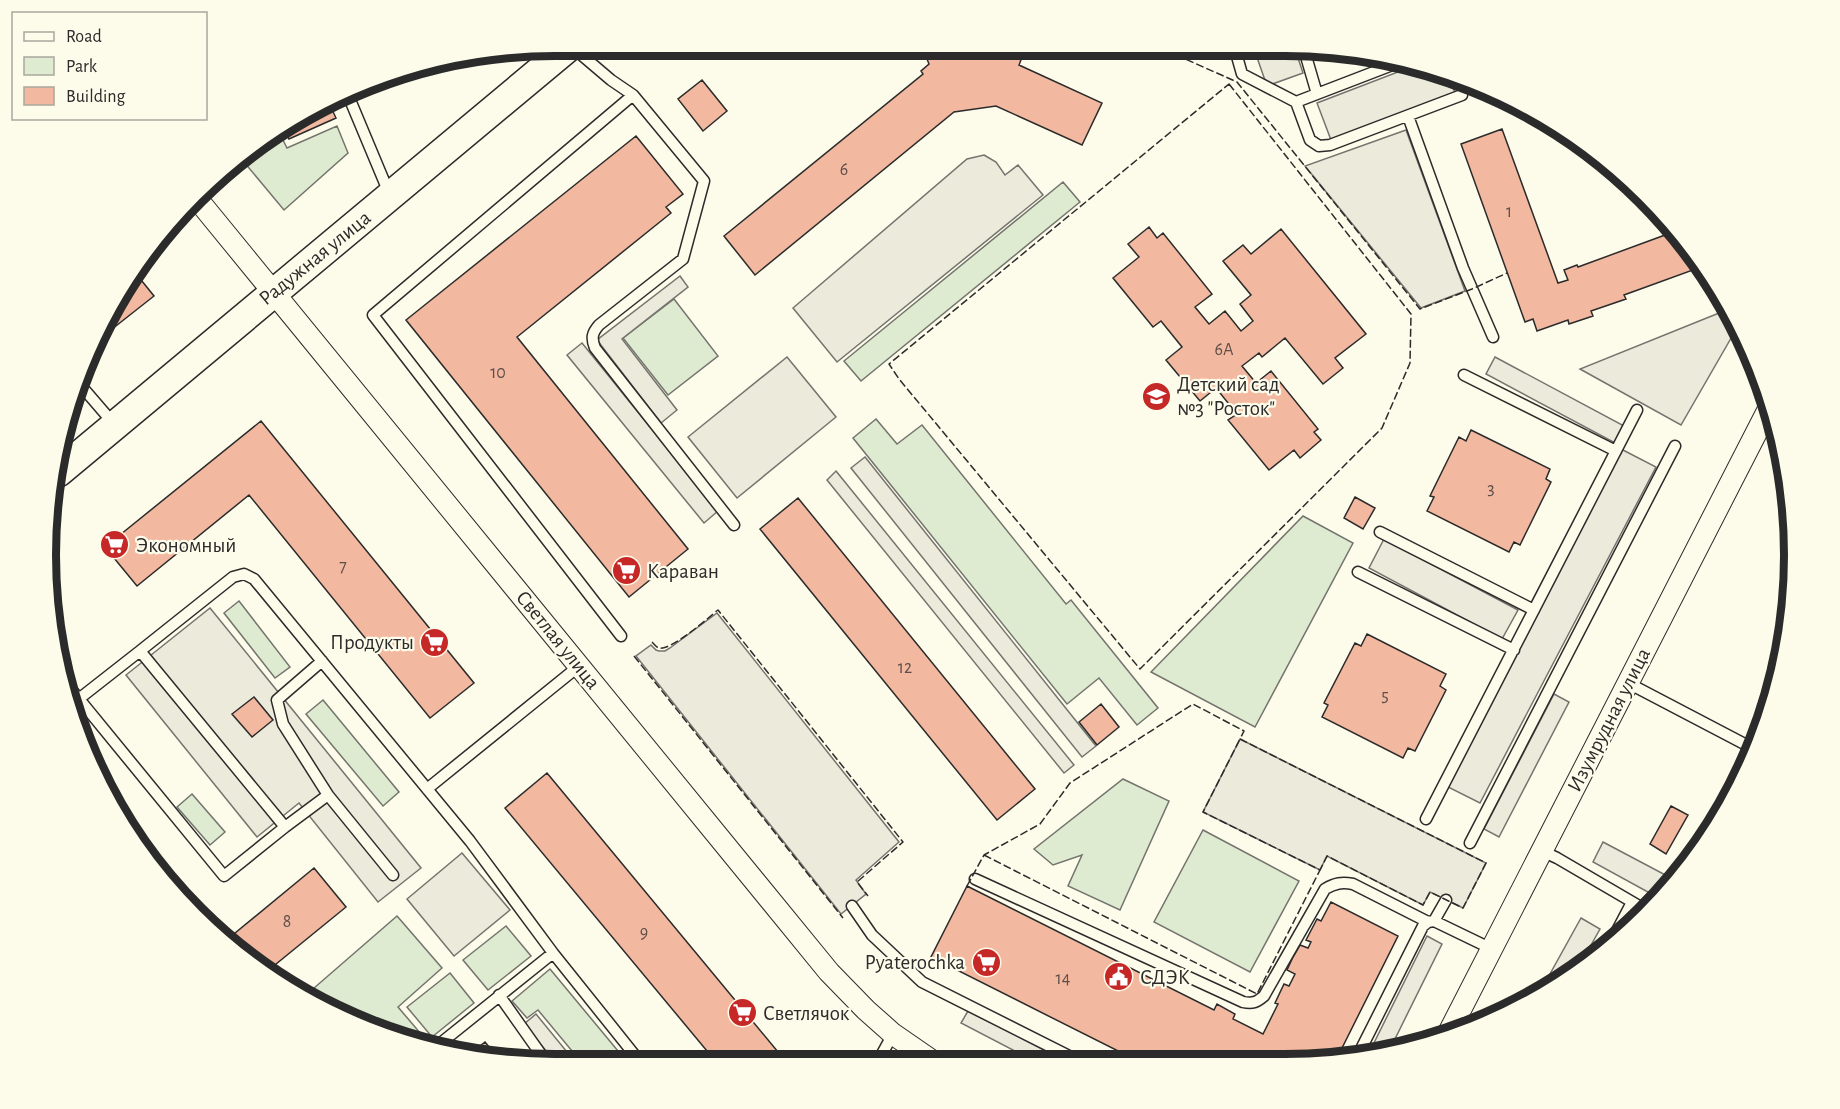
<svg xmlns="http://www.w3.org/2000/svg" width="1840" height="1109" viewBox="0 0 1840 1109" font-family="'Alegreya Sans',sans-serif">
  <rect width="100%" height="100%" fill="#fdfbea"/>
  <!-- green -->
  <path fill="#deebd1" stroke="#74746e" stroke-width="1.5" d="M 337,126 L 348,153 L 284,210 L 239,156 L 245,150 L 279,132 L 287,148 Z
    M 1063,182 L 1080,202 L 861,381 L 844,361 Z
    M 674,299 L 718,356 L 668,395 L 623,338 Z
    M 876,419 L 897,444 L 922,425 L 1066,604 L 1071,600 L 1158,708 L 1137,725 L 1099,678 L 1067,704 L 853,438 Z
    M 1303,516 L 1353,543 L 1255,727 L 1151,672 Z
    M 239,601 L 290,667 L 275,678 L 224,613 Z
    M 323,700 L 399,792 L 383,806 L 306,714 Z
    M 1123,779 L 1169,801 L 1120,910 L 1068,886 L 1082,855 L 1053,865 L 1034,849 Z
    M 192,794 L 225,832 L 210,845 L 177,807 Z
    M 1203,830 L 1299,881 L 1250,972 L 1154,922 Z
    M 397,916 L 442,968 L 398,1007 L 427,1041 L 424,1043 L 390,1037 L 306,995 Z
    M 506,926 L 531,956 L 488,990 L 463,960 Z
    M 550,969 L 628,1063 L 582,1063 L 538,1010 L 527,1018 L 512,1001 Z
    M 450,973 L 474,1003 L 432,1037 L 407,1007 Z"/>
  <!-- parking -->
  <path fill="#eceadb" stroke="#74746e" stroke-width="1.5" d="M 1253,46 L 1294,46 L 1303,73 L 1267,86 Z
    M 1416,65 L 1447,72 L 1455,93 L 1331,140 L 1317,103 Z
    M 1406,130 L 1465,291 L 1421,308 L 1305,166 Z
    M 984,155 L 996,162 L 1005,175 L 1018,165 L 1043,195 L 837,362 L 793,308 L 967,159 Z
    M 680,276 L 688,287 L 622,339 L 677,410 L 661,423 L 597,340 Z
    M 1729,309 L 1738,326 L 1681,425 L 1580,369 Z
    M 582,343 L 718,511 L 704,523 L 567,355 Z
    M 787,357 L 836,417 L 737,498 L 688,437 Z
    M 1495,357 L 1626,427 L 1617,444 L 1486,374 Z
    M 1621,449 L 1656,467 L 1480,803 L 1446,786 Z
    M 865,457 L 1096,746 L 1082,757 L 851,468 Z
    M 836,471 L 1074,765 L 1064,773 L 827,480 Z
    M 1384,539 L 1518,610 L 1502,639 L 1369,568 Z
    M 210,608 L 421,868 L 378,902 L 299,803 L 257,837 L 126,675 Z
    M 717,613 L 899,842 L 856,880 L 866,894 L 841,914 L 636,656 L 651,645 L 656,650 L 659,651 L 665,651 L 670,648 Z
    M 1554,694 L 1569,702 L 1499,837 L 1484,829 Z
    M 1240,739 L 1486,863 L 1463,908 L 1430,892 L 1423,905 L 1327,856 L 1320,870 L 1203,812 Z
    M 1603,842 L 1673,879 L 1657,897 L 1593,862 Z
    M 462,853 L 510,910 L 454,956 L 407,899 Z
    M 1581,918 L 1600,929 L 1577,970 L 1561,980 L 1550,974 Z
    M 1427,936 L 1442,944 L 1389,1051 L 1368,1055 Z
    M 968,1011 L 1069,1063 L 1038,1063 L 961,1023 Z
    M 536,1014 L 576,1063 L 556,1063 L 524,1024 Z"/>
  <!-- building -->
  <path fill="#f2b8a0" stroke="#2b2b2b" stroke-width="1.5" d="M 987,46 L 1011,49 L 1010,55 L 1021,60 L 1019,65 L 1102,103 L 1082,145 L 996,106 L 954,112 L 755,275 L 724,236 L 923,74 L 921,71 L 929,64 L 927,59 L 954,48 Z
    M 702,80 L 727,111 L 703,131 L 678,99 Z
    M 330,105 L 336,118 L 289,139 L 284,129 Z
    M 1502,129 L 1558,283 L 1568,280 L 1564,270 L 1577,265 L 1578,267 L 1676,231 L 1704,266 L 1624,295 L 1626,299 L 1591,311 L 1593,316 L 1569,324 L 1568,320 L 1537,331 L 1533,319 L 1525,322 L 1461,144 Z
    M 636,136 L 683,194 L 666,207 L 671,213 L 517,337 L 688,549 L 629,597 L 406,320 Z
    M 1149,227 L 1157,238 L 1163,233 L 1212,294 L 1195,307 L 1209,324 L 1225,311 L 1241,331 L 1253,321 L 1240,304 L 1251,295 L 1223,261 L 1243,245 L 1251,254 L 1281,229 L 1366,334 L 1335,358 L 1343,368 L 1323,384 L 1285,338 L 1262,357 L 1259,353 L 1242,366 L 1256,383 L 1271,371 L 1318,429 L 1314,432 L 1321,440 L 1300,458 L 1294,450 L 1269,470 L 1228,420 L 1237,414 L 1216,388 L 1200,401 L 1166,360 L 1182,347 L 1161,321 L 1153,327 L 1113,278 L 1139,257 L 1128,244 Z
    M 133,270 L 154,296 L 107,333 L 103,328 Z
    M 261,421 L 474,683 L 430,718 L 249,495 L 137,586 L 105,547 Z
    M 1471,430 L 1550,469 L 1546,479 L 1551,482 L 1520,545 L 1514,542 L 1509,552 L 1427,511 L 1434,497 L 1430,496 L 1459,437 L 1466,441 Z
    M 1355,497 L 1375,508 L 1363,529 L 1344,518 Z
    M 798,498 L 1035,789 L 997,820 L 760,529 Z
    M 1367,634 L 1446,674 L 1440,686 L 1446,690 L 1415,751 L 1408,748 L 1403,758 L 1322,717 L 1328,705 L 1324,703 L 1355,643 L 1361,646 Z
    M 254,697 L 273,720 L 252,737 L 232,714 Z
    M 1101,704 L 1119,727 L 1097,745 L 1079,722 Z
    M 547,773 L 783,1058 L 778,1063 L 717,1063 L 505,808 Z
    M 1671,806 L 1688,815 L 1666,854 L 1650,844 Z
    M 141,847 L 172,885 L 150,864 Z
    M 314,868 L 346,907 L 265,973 L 229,938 Z
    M 967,886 L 1214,1010 L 1217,1004 L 1235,1014 L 1233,1019 L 1263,1034 L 1278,1004 L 1275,1003 L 1284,984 L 1289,986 L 1295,974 L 1287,970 L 1293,957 L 1300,945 L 1308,948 L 1311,942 L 1306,940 L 1317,919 L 1321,921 L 1331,902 L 1398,936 L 1336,1060 L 1319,1063 L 1142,1063 L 931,957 Z
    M 485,1042 L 498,1058 L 471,1053 Z"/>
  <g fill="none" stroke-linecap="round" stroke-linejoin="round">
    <defs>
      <path id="lane" d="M 571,46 L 611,80 L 633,95 L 704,181 L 683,259 L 599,325 C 592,333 591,338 595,348 L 734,525
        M 1234,46 L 1242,74 L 1296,102
        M 1303,46 L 1317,94
        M 1400,62 L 1296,102 L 1310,140 L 1319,146 L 1330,145 L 1462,95
        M 348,95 L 389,193
        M 1408,116 L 1463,268 L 1493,337
        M 1464,375 L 1616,451
        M 77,381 L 114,424
        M 1380,532 L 1534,610
        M 1358,572 L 1514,650
        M 621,636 L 373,315 L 633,95
        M 66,683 L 224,876 L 285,827 L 140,651 L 233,577 L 244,574 L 254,579 L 470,841 L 553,953 L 641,1063
        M 1628,683 L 1756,750
        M 80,698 L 140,651
        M 427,789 L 579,666
        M 328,795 L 393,875
        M 1426,819 L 1637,410
        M 285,827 L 328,795 L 283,724 L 277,700 L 322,661
        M 1470,843 L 1675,446
        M 1542,851 L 1557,858 L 1646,910
        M 975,879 L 1243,1002 C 1253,1004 1257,1002 1264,996 L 1325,889 C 1335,883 1342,882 1353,884 L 1428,922
        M 852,906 L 872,935 L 922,982 L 1083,1063
        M 1434,921 L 1446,900
        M 1609,946 L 1632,902
        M 499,995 L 547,1063
        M 437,1046 L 553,953
        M 1357,1057 L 1423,926 L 1428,922 L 1434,921 L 1492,949
        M 877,1063 L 893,1034"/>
      <path id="street" d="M 198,200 L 829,972 L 866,1010 L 893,1034 L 935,1063
        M 1448,1034 L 1770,406"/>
      <path id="secondary" d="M 59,472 L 571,45"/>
    </defs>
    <!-- lane casing -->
    <use href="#lane" stroke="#2b2b2b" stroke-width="13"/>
    <!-- street casing -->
    <use href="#street" stroke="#2b2b2b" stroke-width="23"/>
    <!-- secondary casing -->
    <use href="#secondary" stroke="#2b2b2b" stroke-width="31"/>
    <!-- lane -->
    <use href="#lane" stroke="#fdfbea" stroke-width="10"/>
    <!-- street -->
    <use href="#street" stroke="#fdfbea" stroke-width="21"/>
    <!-- secondary -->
    <use href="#secondary" stroke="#fdfbea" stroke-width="28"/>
    <!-- fence -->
    <path stroke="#2b2b2b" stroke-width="1.5" stroke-dasharray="8 3" stroke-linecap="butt" d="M 1156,46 L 1237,82 L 1420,309 L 1472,289 L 1507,273
      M 1229,84 L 1411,314 L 1410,363 L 1382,428 L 1140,669 L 899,379 L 889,364 Z
      M 652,642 C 655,645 656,647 659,648 C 671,651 708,618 718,610 L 903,842 L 857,882 L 868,896
      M 634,656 L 843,918
      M 1240,739 L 1486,863 L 1463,908 L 1430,892 L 1423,905 L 1327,856 L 1320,870 L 1203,812 Z
      M 984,855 L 1257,994 L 1320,870
      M 967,886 L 984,855 L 1040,824 L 1070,783 L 1193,704 L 1244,731 L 1240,739"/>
  </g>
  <!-- icons -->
  <defs>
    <symbol id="school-disc" viewBox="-11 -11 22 22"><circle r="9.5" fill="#c62828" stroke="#fdfbea"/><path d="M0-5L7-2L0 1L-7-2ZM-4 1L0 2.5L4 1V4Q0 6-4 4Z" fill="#fff"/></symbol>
    <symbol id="supermarket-disc" viewBox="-11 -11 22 22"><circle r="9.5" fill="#c62828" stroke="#fdfbea"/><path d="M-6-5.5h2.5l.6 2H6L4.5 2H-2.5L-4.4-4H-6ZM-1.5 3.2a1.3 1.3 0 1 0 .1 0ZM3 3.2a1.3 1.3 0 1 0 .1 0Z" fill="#fff"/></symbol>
    <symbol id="civic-disc" viewBox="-11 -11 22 22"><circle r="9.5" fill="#c62828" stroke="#fdfbea"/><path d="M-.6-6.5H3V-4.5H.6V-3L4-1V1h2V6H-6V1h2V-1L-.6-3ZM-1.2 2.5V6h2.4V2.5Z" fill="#fff"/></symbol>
  </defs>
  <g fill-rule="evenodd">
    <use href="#school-disc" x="1140" y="380" width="33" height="33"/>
    <use href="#supermarket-disc" x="98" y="528" width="33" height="33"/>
    <use href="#supermarket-disc" x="610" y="554" width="33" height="33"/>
    <use href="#supermarket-disc" x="418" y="626" width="33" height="33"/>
    <use href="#supermarket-disc" x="970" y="946" width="33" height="33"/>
    <use href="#civic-disc" x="1102" y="960" width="33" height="33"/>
    <use href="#supermarket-disc" x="726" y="996" width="33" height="33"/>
  </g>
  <g text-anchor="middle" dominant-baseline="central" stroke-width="4.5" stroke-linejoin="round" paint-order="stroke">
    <!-- number labels -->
    <g font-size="18" fill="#5d4e48">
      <text x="844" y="170">6</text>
      <text x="1509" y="212">1</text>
      <text x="1224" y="350">6А</text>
      <text x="498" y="373">10</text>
      <text x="1491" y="489">3</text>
      <text x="343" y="567">7</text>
      <text x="905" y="668">12</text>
      <text x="1385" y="696">5</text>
      <text x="287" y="922">8</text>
      <text x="644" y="933">9</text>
      <text x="1063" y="979">14</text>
    </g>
    <!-- street labels -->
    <g font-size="21" fill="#2b2b2b" stroke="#fdfbea">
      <text transform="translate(315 258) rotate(-39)">Радужная улица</text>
      <text transform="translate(558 640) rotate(51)">Светлая улица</text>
      <text transform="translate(1609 720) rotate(-63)">Изумрудная улица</text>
    </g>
    <!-- poi labels -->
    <g font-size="21" fill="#2b2b2b" stroke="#fdfbea" text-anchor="start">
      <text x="1177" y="384">Детский сад<tspan x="1177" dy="24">№3 "Росток"</tspan></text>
      <text x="136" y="545">Экономный</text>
      <text x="647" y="571">Караван</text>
      <text x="414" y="642" text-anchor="end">Продукты</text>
      <text x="965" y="962" text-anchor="end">Pyaterochka</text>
      <text x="1140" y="977">СДЭК</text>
      <text x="763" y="1013">Светлячок</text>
    </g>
  </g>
  <!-- crop -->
  <path d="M0 0H1840V1109H0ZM555 56H1285A499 499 0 0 1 1784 555V555A499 499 0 0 1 1285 1054H555A499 499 0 0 1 56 555V555A499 499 0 0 1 555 56Z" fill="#fdfbea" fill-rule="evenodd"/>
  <path fill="none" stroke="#2b2b2b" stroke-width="8" d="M555 56H1285A499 499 0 0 1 1784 555V555A499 499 0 0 1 1285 1054H555A499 499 0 0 1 56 555V555A499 499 0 0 1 555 56Z"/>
  <!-- legend -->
  <rect x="12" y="12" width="195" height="108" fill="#fdfbea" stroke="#a9a89e" stroke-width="1.5"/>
  <rect x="24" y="32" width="30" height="9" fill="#fdfbea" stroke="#a9a89e" stroke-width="1.5"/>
  <text x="66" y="42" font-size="18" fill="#2b2b2b">Road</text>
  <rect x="24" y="57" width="30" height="18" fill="#deebd1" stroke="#a9a89e" stroke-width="1.5"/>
  <text x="66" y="72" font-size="18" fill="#2b2b2b">Park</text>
  <rect x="24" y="87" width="30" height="18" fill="#f2b8a0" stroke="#a9a89e" stroke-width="1.5"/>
  <text x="66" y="102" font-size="18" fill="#2b2b2b">Building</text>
</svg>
